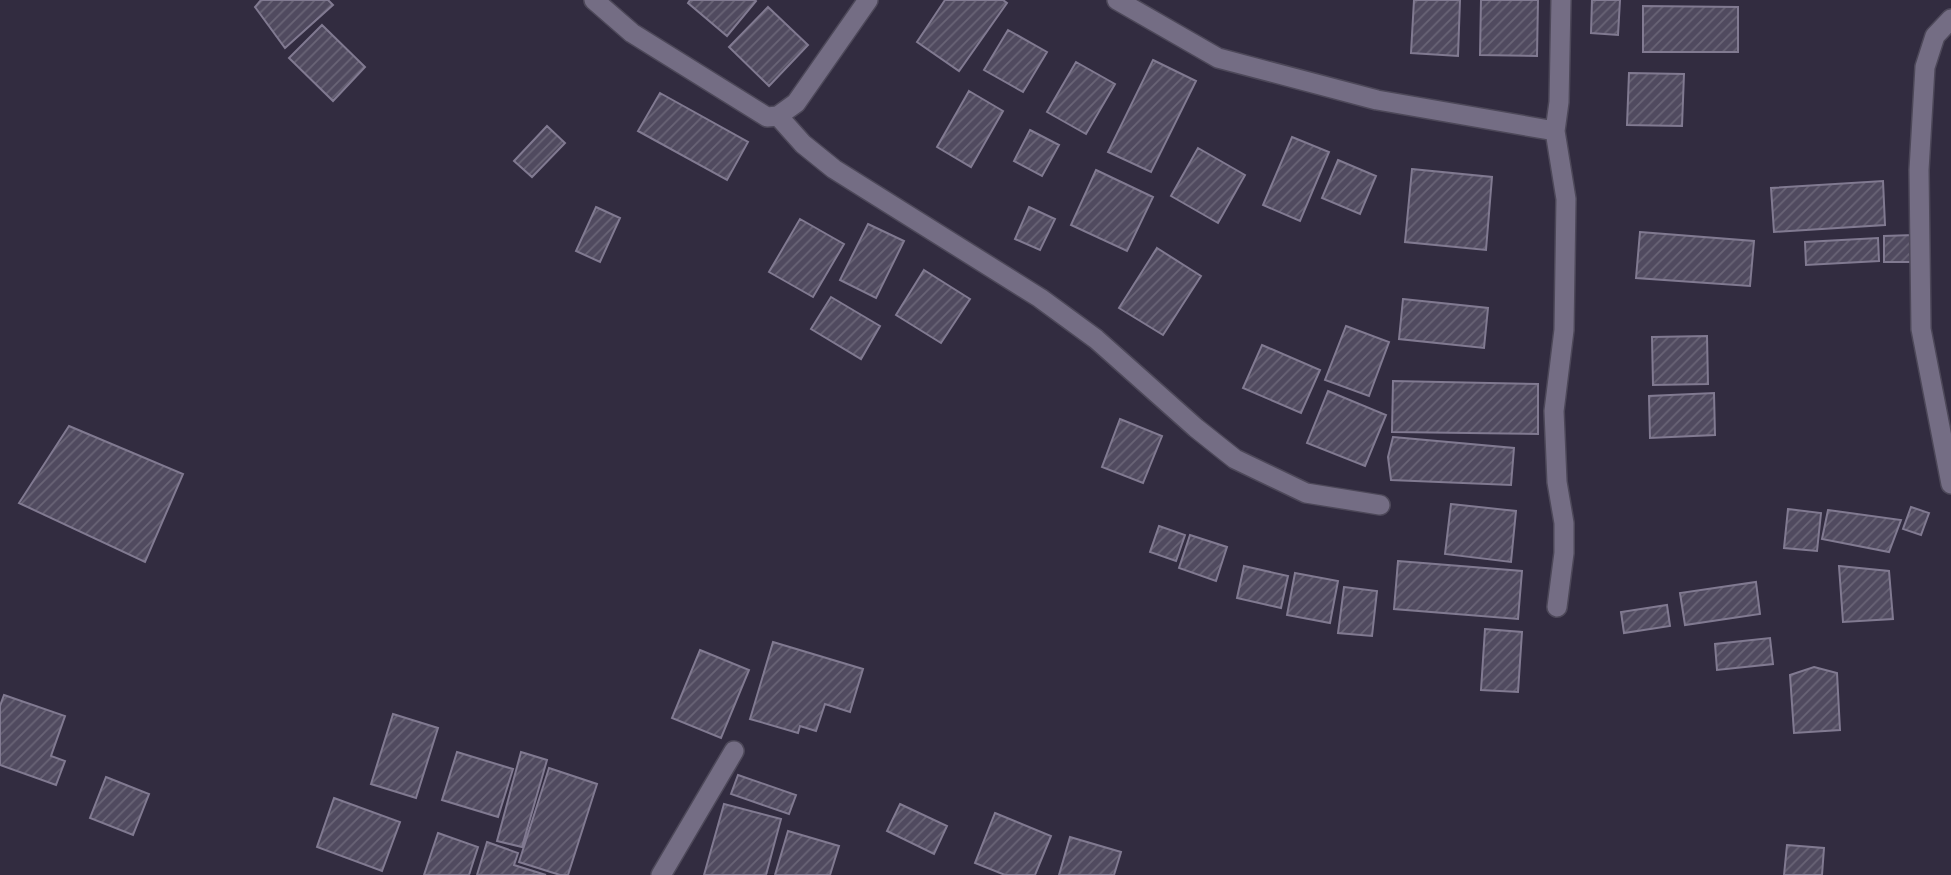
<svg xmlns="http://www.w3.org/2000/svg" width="1951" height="875" viewBox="0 0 1951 875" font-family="'Roboto Condensed',sans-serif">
  <defs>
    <pattern id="building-hatch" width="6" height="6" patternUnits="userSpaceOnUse" patternTransform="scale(1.75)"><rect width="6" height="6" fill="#504a5f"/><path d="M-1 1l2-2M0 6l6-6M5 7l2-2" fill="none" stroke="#696476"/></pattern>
  </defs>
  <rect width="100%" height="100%" fill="#322c40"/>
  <!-- building -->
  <path fill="url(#building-hatch)" stroke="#817a91" stroke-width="2" d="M 261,0 L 328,0 L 333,5 L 285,48 L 255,7 Z
    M 690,0 L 755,0 L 756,1 L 727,36 L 688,3 Z
    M 945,0 L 1003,0 L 1007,3 L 959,71 L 917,42 Z
    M 1414,0 L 1460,0 L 1458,56 L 1411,53 Z
    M 1481,0 L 1538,0 L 1537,56 L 1480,55 Z
    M 1592,0 L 1620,0 L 1618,35 L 1591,33 Z
    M 1643,6 L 1738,7 L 1738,52 L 1643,52 Z
    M 768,7 L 808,45 L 769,86 L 729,47 Z
    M 322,25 L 365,67 L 333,101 L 289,58 Z
    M 1008,30 L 1047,52 L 1023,92 L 984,70 Z
    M 1153,60 L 1196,81 L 1151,172 L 1108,152 Z
    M 1076,62 L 1115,84 L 1086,134 L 1047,112 Z
    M 1629,73 L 1684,74 L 1682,126 L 1627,125 Z
    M 969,91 L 1003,111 L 971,167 L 937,147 Z
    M 660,93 L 748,142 L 727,180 L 638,131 Z
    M 547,126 L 565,143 L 532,177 L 514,161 Z
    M 1030,130 L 1059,145 L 1042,176 L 1014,161 Z
    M 1292,137 L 1329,152 L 1300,221 L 1263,205 Z
    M 1198,148 L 1245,175 L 1218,223 L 1171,196 Z
    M 1338,160 L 1376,176 L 1360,214 L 1322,198 Z
    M 1412,169 L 1492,177 L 1486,250 L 1405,242 Z
    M 1096,170 L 1153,197 L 1127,251 L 1071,225 Z
    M 1883,181 L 1885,225 L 1774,232 L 1771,188 Z
    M 596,207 L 620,218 L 600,262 L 576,251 Z
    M 1029,207 L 1055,219 L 1040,250 L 1015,239 Z
    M 800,219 L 844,244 L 813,297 L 769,272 Z
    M 868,224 L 904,241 L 876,298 L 840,280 Z
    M 1640,232 L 1754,241 L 1750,286 L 1636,278 Z
    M 1913,235 L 1914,262 L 1884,262 L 1884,236 Z
    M 1878,238 L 1879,261 L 1806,265 L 1805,242 Z
    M 1157,248 L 1201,276 L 1163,335 L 1119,308 Z
    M 924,270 L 970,299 L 941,343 L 896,315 Z
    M 831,297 L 880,326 L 861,359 L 811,329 Z
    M 1403,299 L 1488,308 L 1484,348 L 1399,339 Z
    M 1346,326 L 1389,342 L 1369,396 L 1325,380 Z
    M 1707,336 L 1708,384 L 1653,385 L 1652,337 Z
    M 1262,345 L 1320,370 L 1301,413 L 1243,388 Z
    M 1393,381 L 1538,384 L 1538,434 L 1392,432 Z
    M 1328,391 L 1386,415 L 1365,466 L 1307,443 Z
    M 1714,393 L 1715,435 L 1650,438 L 1649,396 Z
    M 1120,419 L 1162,436 L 1143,483 L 1102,467 Z
    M 69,426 L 183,474 L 145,562 L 19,503 Z
    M 1393,437 L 1514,448 L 1511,485 L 1391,480 L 1388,457 Z
    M 1451,504 L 1516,511 L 1511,562 L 1445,554 Z
    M 1911,507 L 1929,513 L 1921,535 L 1903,529 Z
    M 1788,509 L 1821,513 L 1817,551 L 1784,548 Z
    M 1828,510 L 1901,520 L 1889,552 L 1822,539 Z
    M 1159,526 L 1185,535 L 1176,561 L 1150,552 Z
    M 1190,535 L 1227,547 L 1216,581 L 1179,568 Z
    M 1398,561 L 1522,571 L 1518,619 L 1394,609 Z
    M 1244,566 L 1288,576 L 1281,608 L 1237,598 Z
    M 1839,566 L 1889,571 L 1893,619 L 1843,622 Z
    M 1295,573 L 1338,581 L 1330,623 L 1287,615 Z
    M 1756,582 L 1760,614 L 1685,625 L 1680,593 Z
    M 1344,587 L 1377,591 L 1372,636 L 1338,633 Z
    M 1667,605 L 1670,626 L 1624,633 L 1621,612 Z
    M 1485,629 L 1522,632 L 1518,692 L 1481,690 Z
    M 1770,638 L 1773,664 L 1717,670 L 1715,644 Z
    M 773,642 L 863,669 L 850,712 L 825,704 L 816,731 L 800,726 L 798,733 L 750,719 Z
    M 700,650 L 749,670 L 721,738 L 672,718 Z
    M 1814,667 L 1837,673 L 1840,730 L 1794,733 L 1790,675 Z
    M 4,695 L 65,716 L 51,756 L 65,761 L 56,785 L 0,765 L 0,706 Z
    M 393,714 L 438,728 L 416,798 L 371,784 Z
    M 457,752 L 513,769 L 498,817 L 442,800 Z
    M 521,752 L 547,760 L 522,847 L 497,841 Z
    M 549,768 L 597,784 L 568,875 L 560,875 L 519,862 Z
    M 738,775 L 796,795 L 789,814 L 731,794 Z
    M 106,777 L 149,794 L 133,835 L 90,818 Z
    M 334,798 L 400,822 L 382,871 L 317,847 Z
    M 724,804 L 781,819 L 766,875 L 704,875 Z
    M 900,804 L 947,826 L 934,854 L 887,831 Z
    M 995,813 L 1051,836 L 1035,875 L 1005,875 L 975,863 Z
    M 788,831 L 839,846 L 830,875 L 775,875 Z
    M 438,833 L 478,847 L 469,875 L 424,875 Z
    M 1070,837 L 1121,852 L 1114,875 L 1059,875 Z
    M 487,842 L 518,853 L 514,865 L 546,875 L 477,875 Z
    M 1787,845 L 1824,848 L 1822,875 L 1784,875 Z"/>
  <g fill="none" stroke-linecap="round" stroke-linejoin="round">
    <defs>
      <path id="minor" d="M 594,0 L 632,33 L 767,117 L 778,116 L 796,103 L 868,0
        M 1117,0 L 1218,58 L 1377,100 L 1555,131
        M 1951,19 L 1935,36 L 1925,67 L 1919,170 L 1921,329 L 1951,484
        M 778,116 L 803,144 L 834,169 L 1040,298 L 1096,339 L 1196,428 L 1235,459 L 1306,493 L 1380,505
        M 1557,607 L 1564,553 L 1564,523 L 1557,482 L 1554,411 L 1564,330 L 1566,199 L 1555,131 L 1559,102 L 1561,0
        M 661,875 L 734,751"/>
    </defs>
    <!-- minor casing -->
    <use href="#minor" stroke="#4d4859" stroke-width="22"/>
    <!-- minor -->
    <use href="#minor" stroke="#746d84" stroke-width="19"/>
  </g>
</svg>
